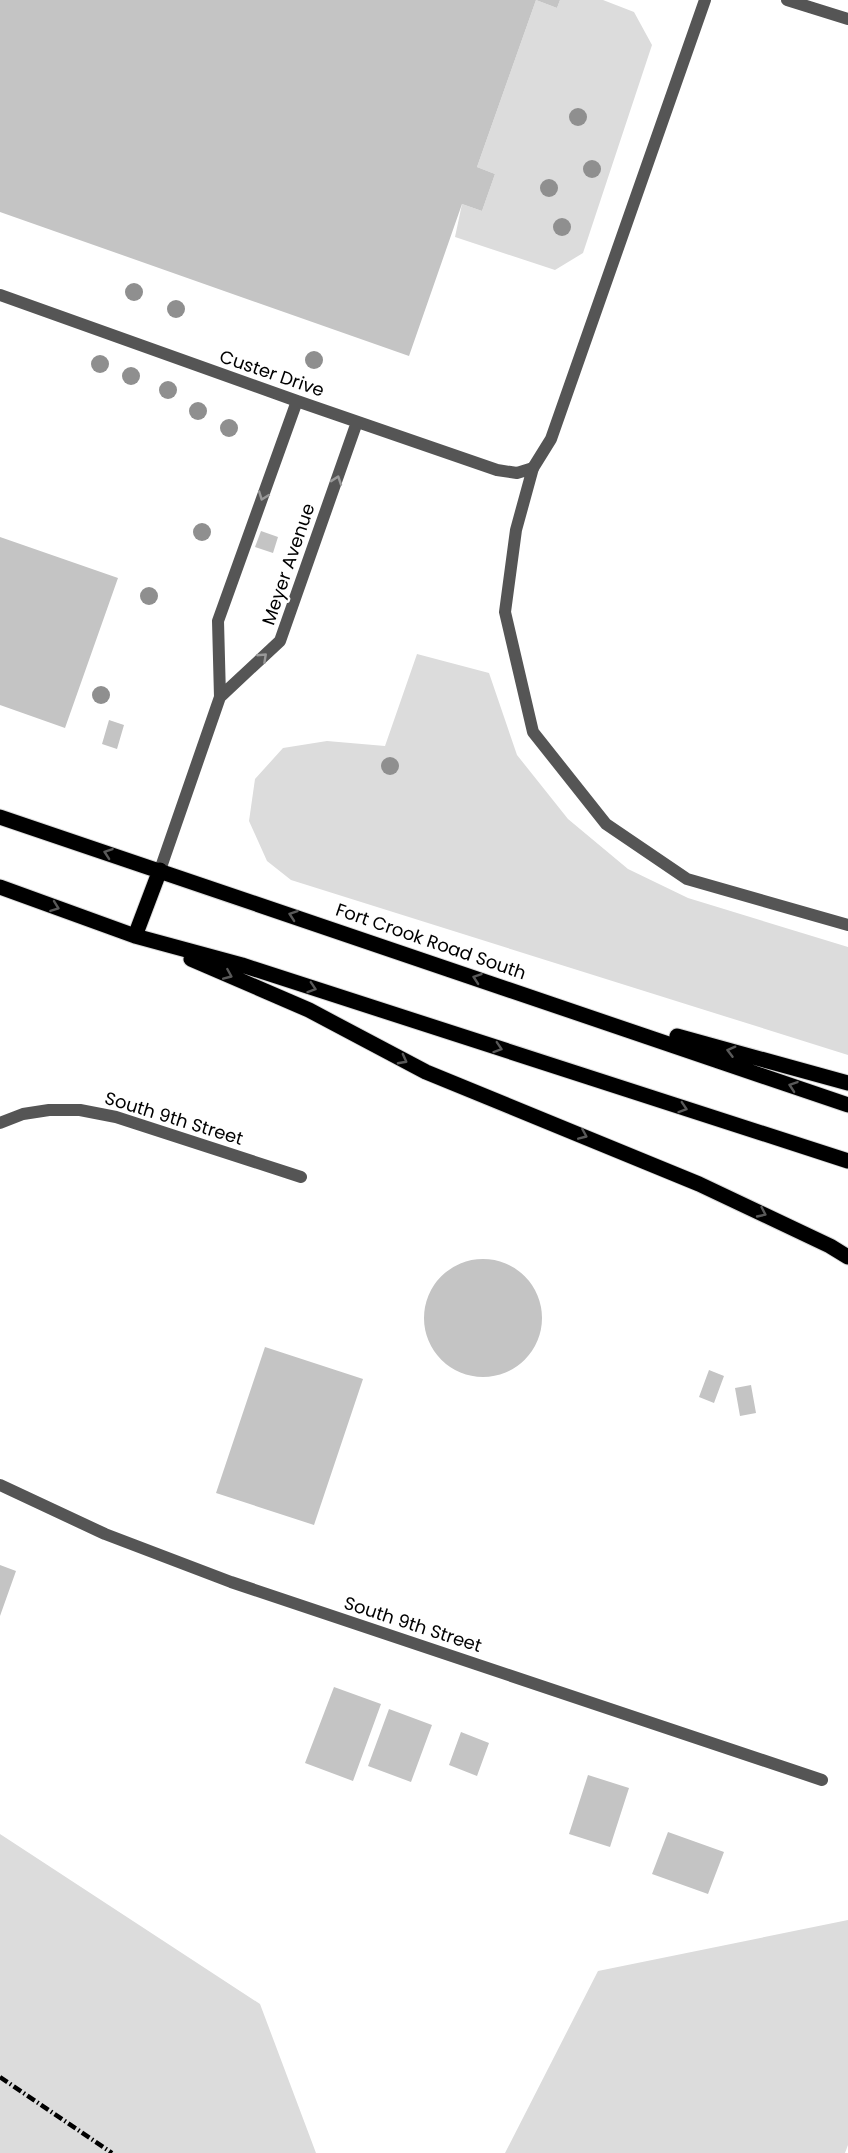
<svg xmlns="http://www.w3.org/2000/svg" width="848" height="2153" viewBox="0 0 848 2153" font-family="Poppins,sans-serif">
  <rect width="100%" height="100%" fill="#fff"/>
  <!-- green -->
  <path fill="#dcdcdc" d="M 536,0 L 557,8 L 560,0 L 603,0 L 634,12 L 652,45 L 583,253 L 555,270 L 455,237 L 462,204 L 482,211 L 495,174 L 477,167 Z
    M 417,654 L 489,673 L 517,755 L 568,819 L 628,869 L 688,898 L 848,947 L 848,1055 L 291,880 L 267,861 L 249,821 L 255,779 L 283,748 L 327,741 L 385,746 Z
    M 0,1834 L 260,2004 L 316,2153 L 0,2153 Z
    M 848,1920 L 848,2145 L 845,2153 L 505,2153 L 598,1971 Z"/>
  <!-- building -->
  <path fill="#c4c4c4" d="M 0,0 L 536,0 L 477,167 L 495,174 L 482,211 L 462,204 L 409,356 L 0,212 Z
    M 536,0 L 560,0 L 557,8 Z
    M 261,531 L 278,537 L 273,553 L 255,547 Z
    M 0,537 L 118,578 L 65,728 L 0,705 Z
    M 109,720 L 124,725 L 117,749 L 102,744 Z
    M424 1318a59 59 0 1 1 118 0a59 59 0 1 1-118 0Z
    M 265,1347 L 363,1379 L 314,1525 L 216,1493 Z
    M 709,1370 L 724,1376 L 714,1403 L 699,1397 Z
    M 751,1385 L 756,1413 L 740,1416 L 735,1388 Z
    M 0,1565 L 16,1571 L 0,1616 Z
    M 334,1687 L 381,1704 L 353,1781 L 305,1763 Z
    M 389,1709 L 432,1725 L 411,1782 L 368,1766 Z
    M 461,1732 L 489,1743 L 477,1776 L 449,1765 Z
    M 588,1775 L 629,1788 L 610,1847 L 569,1834 Z
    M 668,1832 L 724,1852 L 708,1894 L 652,1874 Z"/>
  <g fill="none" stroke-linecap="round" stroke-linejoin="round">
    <defs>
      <path id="primary" d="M 0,817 L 848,1105
        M 0,887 L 135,936 L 242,965 L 848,1161
        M 135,936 L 160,870
        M 191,959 L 309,1010 L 426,1072 L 699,1184 L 830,1246 L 848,1257
        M 677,1036 L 848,1083"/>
    </defs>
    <!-- primary casing -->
    <use href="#primary" stroke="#dbdbdb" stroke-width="17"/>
    <!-- service -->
    <path stroke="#555" stroke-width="12" d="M 787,0 L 848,19
      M 533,468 L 551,439 L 705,0"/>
    <!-- minor -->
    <path stroke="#555" stroke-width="12" d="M 0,295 L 297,401 L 497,470 L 517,473 L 533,468
      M 533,468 L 516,530 L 505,612 L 533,732 L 606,824 L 687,879 L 848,925
      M 220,697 L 280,641 L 357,422
      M 160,870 L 220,697 L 218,621 L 297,401
      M 0,1123 L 23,1114 L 49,1110 L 80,1110 L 116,1117 L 301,1177
      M 0,1485 L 105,1534 L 231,1582 L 822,1780"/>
    <!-- primary -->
    <use href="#primary" stroke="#000" stroke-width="15"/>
    <!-- rail -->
    <path stroke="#000" stroke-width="4.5" stroke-dasharray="9 3 1.5 3" stroke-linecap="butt" d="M 0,2077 L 112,2153"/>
  </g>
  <!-- trees -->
  <g fill="#8f8f8f">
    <circle cx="578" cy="117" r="9"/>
    <circle cx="592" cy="169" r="9"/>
    <circle cx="549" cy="188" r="9"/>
    <circle cx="562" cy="227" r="9"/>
    <circle cx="134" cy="292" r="9"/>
    <circle cx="176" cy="309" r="9"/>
    <circle cx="314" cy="360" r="9"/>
    <circle cx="100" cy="364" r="9"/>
    <circle cx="131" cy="376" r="9"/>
    <circle cx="168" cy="390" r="9"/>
    <circle cx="198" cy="411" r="9"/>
    <circle cx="229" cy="428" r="9"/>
    <circle cx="202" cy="532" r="9"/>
    <circle cx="149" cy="596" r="9"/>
    <circle cx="101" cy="695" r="9"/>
    <circle cx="390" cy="766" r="9"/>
  </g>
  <!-- one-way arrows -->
  <defs><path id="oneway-chevron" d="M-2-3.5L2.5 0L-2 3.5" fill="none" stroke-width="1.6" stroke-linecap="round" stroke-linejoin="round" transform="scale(1.5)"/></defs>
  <g stroke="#999">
    <use href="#oneway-chevron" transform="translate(337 480) rotate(-71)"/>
    <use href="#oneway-chevron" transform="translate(263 496) rotate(110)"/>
    <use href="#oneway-chevron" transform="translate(263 657) rotate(-43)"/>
  </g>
  <g stroke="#595959">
    <use href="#oneway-chevron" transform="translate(108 853) rotate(-161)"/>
    <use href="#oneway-chevron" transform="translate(55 907) rotate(20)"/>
    <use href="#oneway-chevron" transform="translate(293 915) rotate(-161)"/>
    <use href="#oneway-chevron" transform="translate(228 975) rotate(23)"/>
    <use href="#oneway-chevron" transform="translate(477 978) rotate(-161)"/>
    <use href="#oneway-chevron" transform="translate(312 988) rotate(18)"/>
    <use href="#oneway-chevron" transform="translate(498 1048) rotate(18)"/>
    <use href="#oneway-chevron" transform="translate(731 1051) rotate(-165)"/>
    <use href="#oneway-chevron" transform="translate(403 1060) rotate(28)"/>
    <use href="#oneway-chevron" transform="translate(793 1086) rotate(-161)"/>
    <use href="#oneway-chevron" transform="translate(683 1108) rotate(18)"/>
    <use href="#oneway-chevron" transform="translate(583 1135) rotate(23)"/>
    <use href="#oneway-chevron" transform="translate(762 1213) rotate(25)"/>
  </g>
  <g text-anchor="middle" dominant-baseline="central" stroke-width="5" stroke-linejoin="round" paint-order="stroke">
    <!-- street labels -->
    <g font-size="18" fill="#000" stroke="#fff">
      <text transform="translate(272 373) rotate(19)">Custer Drive</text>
      <text transform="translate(288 564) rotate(-71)">Meyer Avenue</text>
      <text transform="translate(431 941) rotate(19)">Fort Crook Road South</text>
      <text transform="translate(174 1118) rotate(17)">South 9th Street</text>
      <text transform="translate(413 1624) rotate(18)">South 9th Street</text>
    </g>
  </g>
</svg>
